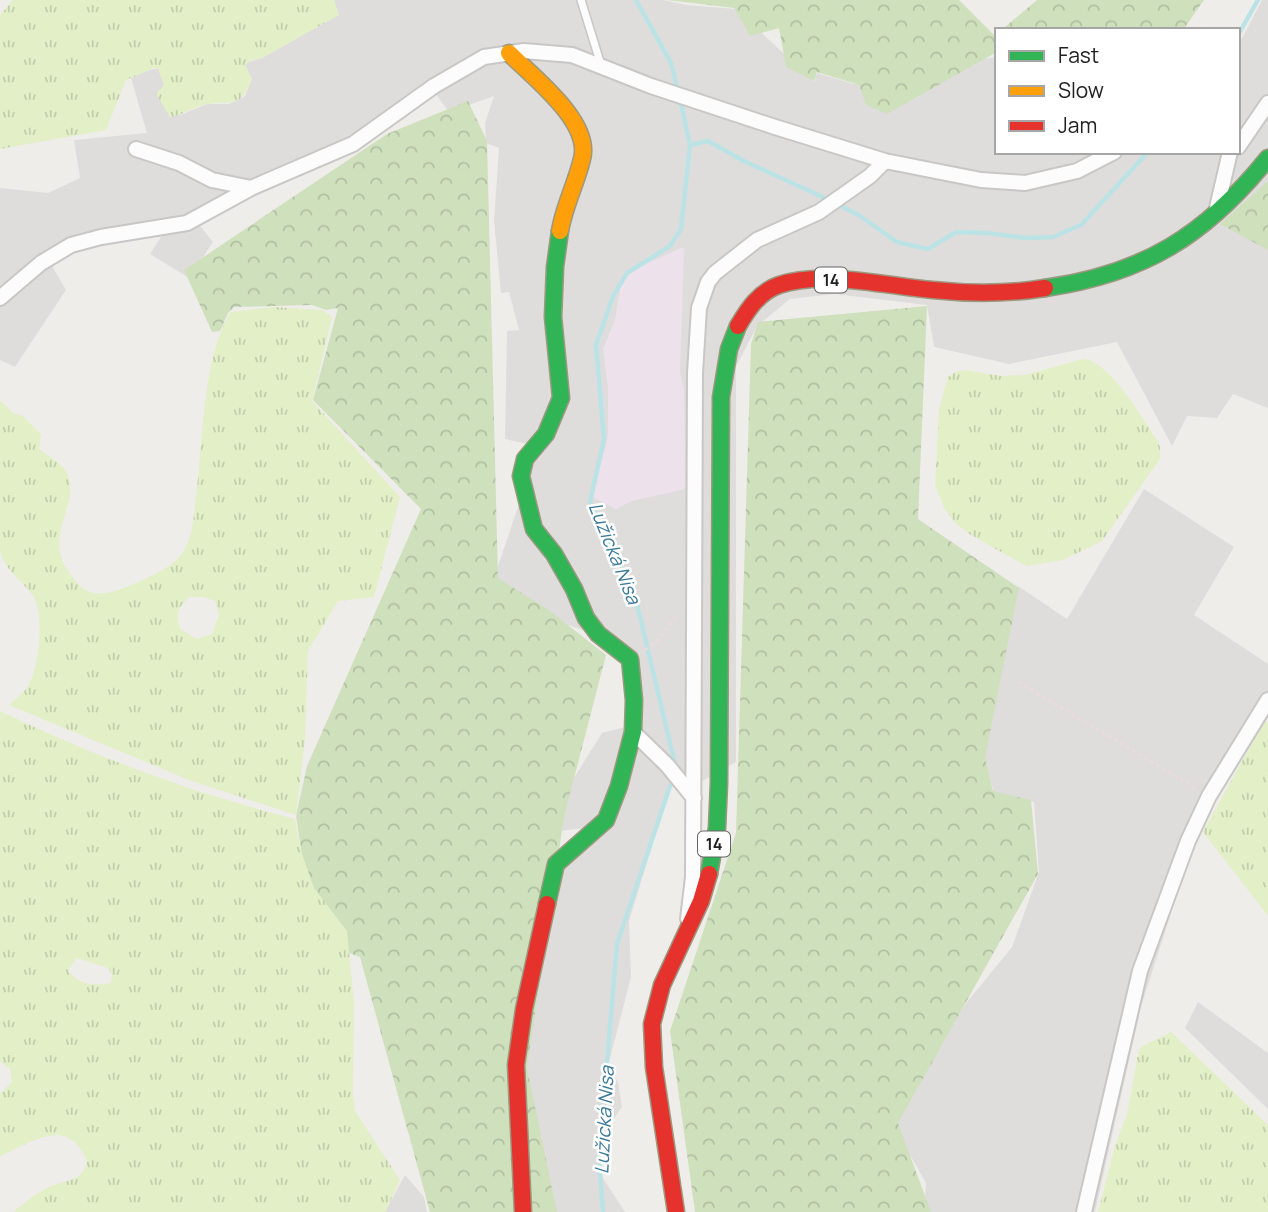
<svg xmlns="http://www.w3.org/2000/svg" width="1268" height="1212" viewBox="0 0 1268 1212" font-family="Manrope,sans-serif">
  <defs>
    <pattern id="grass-tufts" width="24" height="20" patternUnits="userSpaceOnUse" patternTransform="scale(1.75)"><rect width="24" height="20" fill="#e2efc7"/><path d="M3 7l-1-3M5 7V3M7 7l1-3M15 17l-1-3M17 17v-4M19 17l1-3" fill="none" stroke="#c2cdab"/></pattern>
    <pattern id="forest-crowns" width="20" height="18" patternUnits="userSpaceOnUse" patternTransform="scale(1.75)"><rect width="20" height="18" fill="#cfe0bd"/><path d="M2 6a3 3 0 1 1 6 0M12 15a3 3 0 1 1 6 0" fill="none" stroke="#b1c0a2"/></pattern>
  </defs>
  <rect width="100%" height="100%" fill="#efedea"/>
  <!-- residential -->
  <path fill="#dfdddc" d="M 334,0 L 663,0 L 686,5 L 736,9 L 814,82 L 817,73 L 854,84 L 926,85 L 960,62 L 997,57 L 997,152 L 1238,152 L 1238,46 L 1262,0 L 1268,0 L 1268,408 L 1233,394 L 1217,418 L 1187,416 L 1172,446 L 1117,342 L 1009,364 L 934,347 L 927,305 L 835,294 L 790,299 L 757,326 L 736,367 L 736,762 L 699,783 L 678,783 L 670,787 L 629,921 L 631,977 L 608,1066 L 618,1082 L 622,1107 L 599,1140 L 599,1172 L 625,1212 L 544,1212 L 521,1076 L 559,868 L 591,827 L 539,834 L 602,733 L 629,726 L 625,665 L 594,634 L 480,594 L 497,569 L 522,495 L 532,489 L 528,444 L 505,439 L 507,331 L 519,330 L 509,292 L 501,293 L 494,221 L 499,148 L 486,143 L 485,123 L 494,96 L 449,112 L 435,93 L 353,152 L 260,189 L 200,226 L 213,242 L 189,278 L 150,254 L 170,223 L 91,231 L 44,252 L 66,290 L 15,367 L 0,360 L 0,188 L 48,193 L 80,178 L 74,140 L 147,133 L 131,78 L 143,72 L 158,68 L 164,85 L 180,115 L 207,104 L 229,104 L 245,96 L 252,79 L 245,65 L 248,62 L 262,58 L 338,15 Z
    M 1144,489 L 1234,547 L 1194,615 L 1268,664 L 1268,709 L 1217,796 L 1202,827 L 1178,891 L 1141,1007 L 1095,1212 L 924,1212 L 926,1183 L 891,1122 L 931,1046 L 1012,947 L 1039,872 L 1034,802 L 994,792 L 984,759 L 1018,586 L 1067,619 Z
    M 1198,1002 L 1268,1053 L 1268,1109 L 1185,1028 Z
    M 405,1175 L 424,1197 L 427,1212 L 385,1212 Z"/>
  <!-- industrial -->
  <path fill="#ede2eb" d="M 684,247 L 680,373 L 684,390 L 685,489 L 632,501 L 616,509 L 592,497 L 608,436 L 608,387 L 603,349 L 615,320 L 620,290 L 627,272 Z"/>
  <!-- grass -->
  <path fill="url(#grass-tufts)" fill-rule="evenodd" d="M 13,0 L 334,0 L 339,15 L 262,58 L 252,60 L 245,65 L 252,79 C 239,109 235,100 208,104 C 195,106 183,115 170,117 L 156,94 L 164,85 L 158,68 L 154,68 L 126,80 L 106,130 L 0,149 L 0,15 Z
    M 274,307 L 322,310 L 332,317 L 312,401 L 400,497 L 374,597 L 338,601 L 308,651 L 305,739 L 296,815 L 189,780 L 9,705 C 15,699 24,693 28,686 C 39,669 45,614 33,596 C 22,580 2,568 0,549 L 0,400 L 13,413 L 23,416 L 41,434 L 39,449 C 48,456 63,464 67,473 C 82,506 40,536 71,575 C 74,578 77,584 81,587 C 95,598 111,593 126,587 C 143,580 169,570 181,555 C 193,539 193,518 196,499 C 203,447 202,355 231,312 ZM 189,597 L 204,597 L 215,601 L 219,615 L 212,634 L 197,639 L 180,629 C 176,612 177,609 189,597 Z
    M 1083,359 C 1110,361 1142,418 1157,440 L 1160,447 L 1160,459 L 1102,541 L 1063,560 L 1026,566 L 971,535 L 955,523 L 944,508 L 935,485 L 939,409 L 948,377 L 956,372 L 965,370 L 1001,376 L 1025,375 Z
    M 0,711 C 95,757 193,793 295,819 L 302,854 L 333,911 L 347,931 L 354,1002 L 353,1094 L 355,1111 L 400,1180 L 385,1212 L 13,1212 C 23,1204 35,1194 47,1188 C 63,1180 83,1183 87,1161 C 68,1115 33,1142 0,1156 L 0,1094 L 12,1082 L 10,1069 L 0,1061 ZM 76,958 L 108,968 L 112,975 L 111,983 C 93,986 80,985 68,971 Z
    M 1265,720 L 1268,723 L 1268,916 L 1203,832 Z
    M 1171,1032 L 1268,1125 L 1268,1212 L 1098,1212 L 1116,1142 L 1127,1115 L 1138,1053 L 1141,1047 Z"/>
  <!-- forest -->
  <path fill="url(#forest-crowns)" d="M 667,0 L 959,0 L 997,38 L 997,52 L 887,114 L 866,105 L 859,85 L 817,72 L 814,81 L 786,67 L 779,28 L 750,36 L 734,8 Z
    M 1037,0 L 1204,0 L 1183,30 L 1007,30 L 1005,27 Z
    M 468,101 L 487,141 L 498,578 L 550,611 L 606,655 L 564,817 L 527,1068 L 557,1212 L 430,1212 L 360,957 L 349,953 L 347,931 L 314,888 L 302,854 L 296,816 L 307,766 L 421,509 L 313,400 L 338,308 L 326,310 L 312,305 L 234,307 L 228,313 L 220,331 L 212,332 L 184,270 L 387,134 Z
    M 1268,181 L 1268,250 L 1220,224 Z
    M 927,306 L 918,519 L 1019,588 L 985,758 L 993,791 L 1031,800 L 1038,874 L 898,1123 L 931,1212 L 695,1212 L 670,1031 L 736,833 L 751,344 L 758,322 Z"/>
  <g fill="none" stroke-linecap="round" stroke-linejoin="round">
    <!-- stream -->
    <path stroke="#bbe3e5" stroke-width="4.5" d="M 636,0 L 671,63 L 678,91
      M 1238,35 L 1258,0
      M 680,99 L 690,145
      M 837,204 L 860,216 L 897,242 L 928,249 L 956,232 L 987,233 L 1025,238 L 1053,237 L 1081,225 L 1148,152
      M 676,768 L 636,600 L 590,502 L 604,439 L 596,345 L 613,296 L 627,273 L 670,246 L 681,229 L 690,145 L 708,141 L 744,161 L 829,200
      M 603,1212 L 599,1158 L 617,944 L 670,786 L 676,780"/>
    <defs>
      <path id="lane" d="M 581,0 L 601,65"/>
      <path id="street" d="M 1238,147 L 1268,103
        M 136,149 L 179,163 L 212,180 L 251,188
        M 1216,212 L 1230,152
        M 0,298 L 41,263 L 71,245 L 101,237 L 187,223 L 251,188 L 353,144 L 434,86 L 484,57 L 524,51 L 572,55 L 651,86 L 775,127 L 885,161 L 981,180 L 1025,183 L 1077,171 L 1114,152
        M 633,732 L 667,765 L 694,798
        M 688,919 L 693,877 L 695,373 L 699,308 L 708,282 L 715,273 L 757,240 L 819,212 L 870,176 L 885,161
        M 1084,1212 L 1140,971 L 1188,841 L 1209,796 L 1268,700"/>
      <path id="fast" d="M 1045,288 C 1144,274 1206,235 1268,158
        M 709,874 L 717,828 L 719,783 L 721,397 L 729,349 L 738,326
        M 547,904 L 556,864 L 606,820 L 619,786 L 633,732 L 634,700 L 630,659 L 598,634 L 586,618 L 574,589 L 554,554 L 534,529 L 521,476 L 525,459 L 546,434 L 561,398 L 553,317 L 555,267 L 560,231"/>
      <path id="slow" d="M 509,53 C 533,77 592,122 582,159 C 576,184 564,206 560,231"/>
      <path id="jam" d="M 738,326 C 748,309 759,292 779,285 C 823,270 887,286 933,290 C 971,294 1008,294 1045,288
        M 523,1212 L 516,1065 L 524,1009 L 547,904
        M 676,1212 L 654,1067 L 652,1024 L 662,985 L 701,901 L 709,874"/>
    </defs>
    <!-- lane casing -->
    <use href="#lane" stroke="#c8c7c6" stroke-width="10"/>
    <!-- street casing -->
    <use href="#street" stroke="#c8c7c6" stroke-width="18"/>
    <!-- fast casing -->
    <use href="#fast" stroke="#9b9980" stroke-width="19"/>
    <!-- slow casing -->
    <use href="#slow" stroke="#9b9980" stroke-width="19"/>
    <!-- jam casing -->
    <use href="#jam" stroke="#9b9980" stroke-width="19"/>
    <!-- path -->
    <path stroke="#ecdadc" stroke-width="2.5" stroke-dasharray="3.5 3.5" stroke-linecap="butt" d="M 645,650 L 658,640 L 678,614
      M 1018,682 L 1197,789"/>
    <!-- lane -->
    <use href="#lane" stroke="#fdfcfc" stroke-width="7"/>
    <!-- street -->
    <use href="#street" stroke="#fdfcfc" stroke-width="14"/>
    <!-- fast -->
    <use href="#fast" stroke="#30b455" stroke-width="16"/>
    <!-- slow -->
    <use href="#slow" stroke="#ff9f0a" stroke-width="16"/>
    <!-- jam -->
    <use href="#jam" stroke="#e5322d" stroke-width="16"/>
  </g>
  <g text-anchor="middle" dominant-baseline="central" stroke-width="5" stroke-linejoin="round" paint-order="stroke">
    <!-- shield labels -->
    <g fill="#fff" stroke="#646464" stroke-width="2">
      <rect x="815" y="267.5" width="32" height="25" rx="5"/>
      <rect x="698" y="831.5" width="32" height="25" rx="5"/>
    </g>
    <g font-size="16" font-weight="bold" fill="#212121">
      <text x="831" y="280">14</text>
      <text x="714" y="844">14</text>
    </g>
    <!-- water labels -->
    <g font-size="19" font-style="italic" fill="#3a7999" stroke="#fff">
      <text transform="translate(615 553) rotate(68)">Lužická Nisa</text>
      <text transform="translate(604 1120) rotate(-87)">Lužická Nisa</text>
    </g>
  </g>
  <!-- legend -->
  <rect x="995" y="28" width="245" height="126" fill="#ffffff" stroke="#a6a6a6" stroke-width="2"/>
  <rect x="1009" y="51" width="35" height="10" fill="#30b455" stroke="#a6a6a6" stroke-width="2"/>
  <text x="1058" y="63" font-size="21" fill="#212121">Fast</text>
  <rect x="1009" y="86" width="35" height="10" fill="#ff9f0a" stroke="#a6a6a6" stroke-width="2"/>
  <text x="1058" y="98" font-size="21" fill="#212121">Slow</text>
  <rect x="1009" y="121" width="35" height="10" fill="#e5322d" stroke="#a6a6a6" stroke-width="2"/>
  <text x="1058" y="133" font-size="21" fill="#212121">Jam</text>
</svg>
